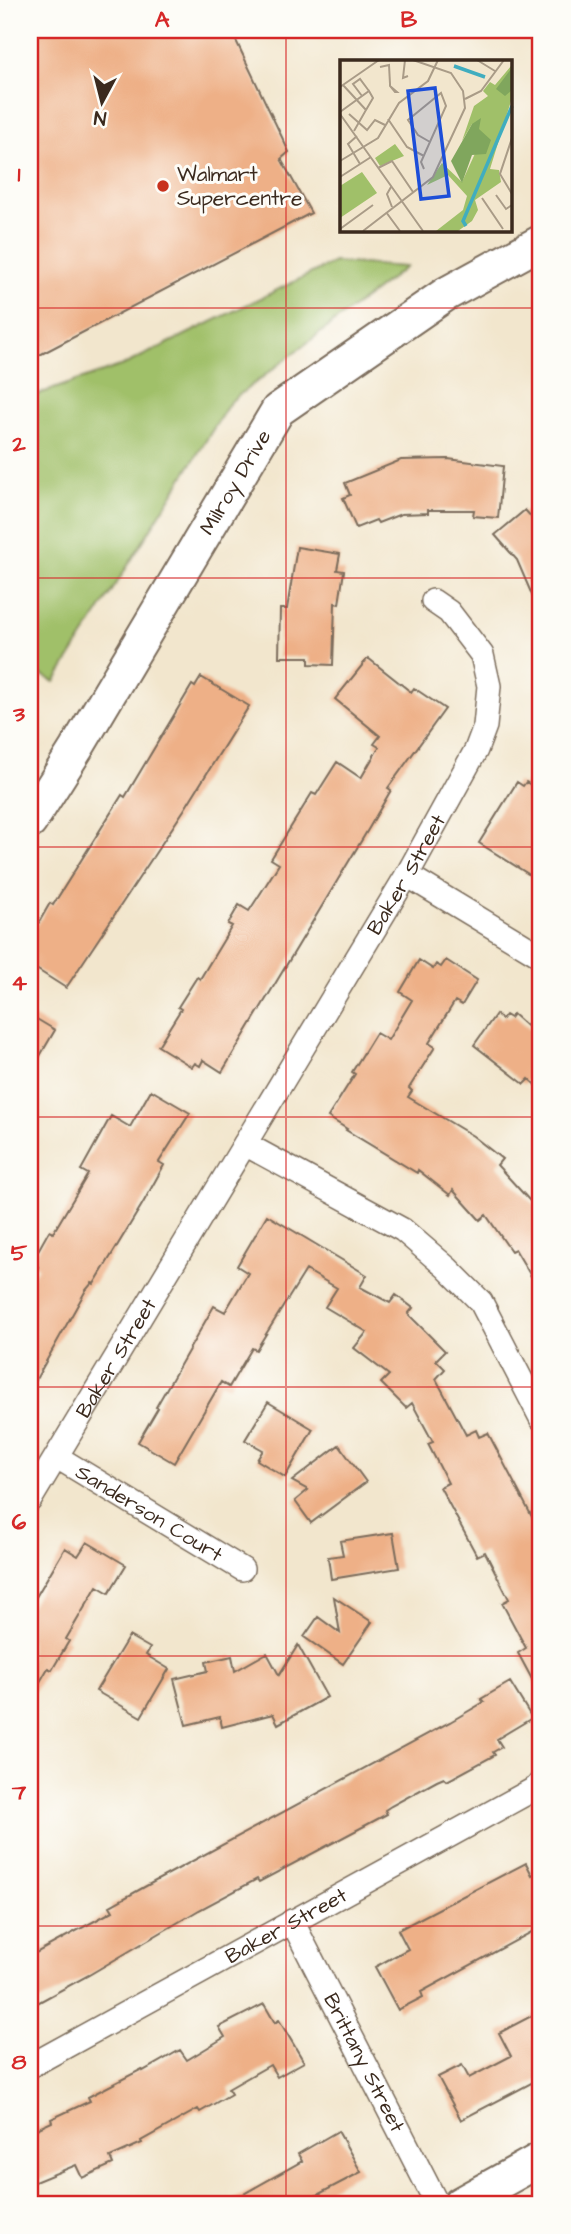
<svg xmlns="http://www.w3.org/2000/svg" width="571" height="2234" viewBox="0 0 571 2234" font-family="'Architects Daughter',sans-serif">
  <rect width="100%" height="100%" fill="#fdfcf7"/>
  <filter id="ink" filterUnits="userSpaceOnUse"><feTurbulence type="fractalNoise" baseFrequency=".0143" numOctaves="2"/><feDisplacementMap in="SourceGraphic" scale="14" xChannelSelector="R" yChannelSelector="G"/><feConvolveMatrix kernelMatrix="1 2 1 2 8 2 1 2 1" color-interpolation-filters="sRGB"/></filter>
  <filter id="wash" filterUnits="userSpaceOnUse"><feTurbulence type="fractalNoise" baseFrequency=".00686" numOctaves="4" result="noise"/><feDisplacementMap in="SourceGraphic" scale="28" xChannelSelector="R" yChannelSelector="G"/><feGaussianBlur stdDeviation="1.57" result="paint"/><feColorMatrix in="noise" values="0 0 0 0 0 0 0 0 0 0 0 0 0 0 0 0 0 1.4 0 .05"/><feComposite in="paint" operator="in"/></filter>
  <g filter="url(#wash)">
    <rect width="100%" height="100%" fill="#f2e6cd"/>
    <!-- green -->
    <path fill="#a0c069" stroke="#6e7544" stroke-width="2" d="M 334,262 L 406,267 L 230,402 L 55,682 L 30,669 L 30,397 L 126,364 Z"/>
    <g id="blocks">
      <!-- building -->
      <path fill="#eeb087" d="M 30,30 L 231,30 L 289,152 L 281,159 L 311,213 L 30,360 Z
        M 448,459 L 503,466 L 498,518 L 473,516 L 474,510 L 428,510 L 428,513 L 401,514 L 378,523 L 376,520 L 356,528 L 343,498 L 350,495 L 345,483 L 401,460 Z
        M 525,510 L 541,528 L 541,616 L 517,560 L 495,535 Z
        M 297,547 L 340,554 L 337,570 L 344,571 L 339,604 L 335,603 L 333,665 L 309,664 L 309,657 L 279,657 L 280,609 L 287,609 Z
        M 368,658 L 411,692 L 414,688 L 445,709 L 388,788 L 391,790 L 369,828 L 222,1072 L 203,1060 L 200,1066 L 195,1063 L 192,1067 L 158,1046 L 181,1009 L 178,1007 L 197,977 L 200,979 L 232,926 L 228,924 L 239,905 L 249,911 L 262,891 L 279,864 L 271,859 L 312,793 L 316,795 L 337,762 L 361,778 L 379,747 L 374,744 L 380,736 L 335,699 Z
        M 201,677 L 249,706 L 184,810 L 66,988 L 30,965 L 30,938 L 50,903 L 53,905 L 122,795 L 125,797 L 192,685 L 195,687 Z
        M 517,782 L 523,786 L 526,782 L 541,791 L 541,882 L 479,843 Z
        M 419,960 L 433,969 L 436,964 L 441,967 L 446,960 L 477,980 L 462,1005 L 455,1001 L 429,1043 L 435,1047 L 409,1088 L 412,1091 L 408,1097 L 473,1136 L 502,1159 L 497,1165 L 541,1213 L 541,1293 L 515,1249 L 511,1251 L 486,1215 L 480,1220 L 453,1190 L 450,1195 L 418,1170 L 417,1173 L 346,1130 L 347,1129 L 328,1117 L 355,1074 L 352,1072 L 376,1033 L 388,1040 L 412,1000 L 400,992 Z
        M 496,1014 L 502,1019 L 505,1015 L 510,1018 L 513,1014 L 541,1039 L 541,1090 L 529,1079 L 524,1084 L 474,1045 Z
        M 30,1015 L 55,1030 L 30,1073 Z
        M 151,1090 L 190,1113 L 159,1162 L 164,1165 L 143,1203 L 94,1284 L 92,1283 L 86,1290 L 30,1390 L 30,1282 L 38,1267 L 31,1263 L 49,1231 L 53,1233 L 88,1174 L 81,1170 L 111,1116 L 130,1127 Z
        M 267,1215 L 367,1275 L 360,1287 L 390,1303 L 396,1295 L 413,1308 L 408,1314 L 445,1351 L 436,1360 L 445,1369 L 436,1379 L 466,1435 L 476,1430 L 479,1437 L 488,1433 L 541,1534 L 541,1696 L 518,1653 L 526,1648 L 502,1603 L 509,1599 L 485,1552 L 477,1556 L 440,1487 L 448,1483 L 428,1444 L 433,1442 L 412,1403 L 406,1408 L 381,1383 L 389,1375 L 354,1348 L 367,1332 L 325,1307 L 337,1288 L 306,1270 L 256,1350 L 252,1348 L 229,1387 L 221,1382 L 174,1463 L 138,1442 L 158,1408 L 156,1407 L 214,1306 L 225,1312 L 248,1273 L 237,1266 Z
        M 268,1402 L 313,1429 L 285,1477 L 257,1460 L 263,1450 L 245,1440 Z
        M 339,1445 L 366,1482 L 311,1523 L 295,1501 L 308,1490 L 292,1481 Z
        M 393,1533 L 399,1568 L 331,1579 L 328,1557 L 343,1555 L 340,1541 Z
        M 87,1542 L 126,1565 L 109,1593 L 97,1586 L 66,1639 L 69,1641 L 52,1670 L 48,1668 L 30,1699 L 30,1607 L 65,1548 L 78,1556 Z
        M 334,1597 L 372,1622 L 343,1664 L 304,1637 L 318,1617 L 340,1633 Z
        M 129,1636 L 150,1648 L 146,1655 L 169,1669 L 141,1717 L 96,1691 Z
        M 298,1645 L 327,1697 L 278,1724 L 273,1714 L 222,1727 L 220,1717 L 186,1725 L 174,1679 L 208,1671 L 206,1662 L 232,1656 L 235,1671 L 267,1653 L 279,1675 Z
        M 510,1682 L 532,1718 L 497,1739 L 502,1747 L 493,1752 L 495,1755 L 447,1781 L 444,1778 L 437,1781 L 391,1806 L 385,1810 L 387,1814 L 259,1882 L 257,1879 L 199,1910 L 89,1975 L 30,2007 L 30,1956 L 113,1911 L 110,1906 L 148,1885 L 450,1722 L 484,1702 L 481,1699 Z
        M 526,1863 L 532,1875 L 541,1870 L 541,1927 L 421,1992 L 423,1997 L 398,2010 L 375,1967 L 408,1949 L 398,1930 Z
        M 264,2004 L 275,2023 L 279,2020 L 304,2062 L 277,2077 L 270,2065 L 228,2089 L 231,2094 L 200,2112 L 198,2109 L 141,2141 L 142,2143 L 110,2157 L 113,2164 L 82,2178 L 76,2165 L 30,2184 L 30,2132 L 52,2122 L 51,2119 L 90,2101 L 88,2097 L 142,2069 L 143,2071 L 180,2050 L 187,2060 L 225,2037 L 219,2027 Z
        M 541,2011 L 541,2078 L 461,2120 L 438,2077 L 462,2065 L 469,2078 L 511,2056 L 499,2033 Z
        M 338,2131 L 361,2172 L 300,2204 L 226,2204 L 302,2161 L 298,2154 Z"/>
    </g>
  </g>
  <g filter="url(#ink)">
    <use href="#blocks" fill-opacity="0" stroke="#7b6c5b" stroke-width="2"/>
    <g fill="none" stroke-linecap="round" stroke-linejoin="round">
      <defs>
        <g id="street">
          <path d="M 407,875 L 541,956"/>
          <path d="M 245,1144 L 403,1230 L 447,1268 L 481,1302 L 541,1418"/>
          <path id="s1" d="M 57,1457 L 242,1569"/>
          <path id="s2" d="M 30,1500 L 407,875 L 476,750 L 485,726 L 489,686 L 482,655 L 449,612 L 433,601"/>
          <path id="s3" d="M 292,1921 L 437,2204"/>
          <path id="s4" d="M 30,2066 L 536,1788 L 541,1782"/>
        </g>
        <g id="secondary">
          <path id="s5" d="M 30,822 L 76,749 L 278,410 L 446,294 L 541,242"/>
          <path d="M 460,2204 L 541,2159"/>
        </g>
      </defs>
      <!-- street casing -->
      <use href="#street" stroke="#7b6c5b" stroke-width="26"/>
      <!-- secondary casing -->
      <use href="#secondary" stroke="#7b6c5b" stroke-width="37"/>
      <!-- street -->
      <use href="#street" stroke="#fff" stroke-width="23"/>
      <!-- secondary -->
      <use href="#secondary" stroke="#fff" stroke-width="33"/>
    </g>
  </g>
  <!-- grid -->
  <path fill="none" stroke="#d62828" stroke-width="2" stroke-opacity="0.55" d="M 286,30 L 286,2204M 30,308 L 541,308M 30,578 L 541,578M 30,847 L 541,847M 30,1117 L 541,1117M 30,1387 L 541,1387M 30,1656 L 541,1656M 30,1926 L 541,1926"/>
  <!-- markers -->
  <circle fill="#c8321e" stroke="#fdfcf7" stroke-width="2.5" cx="163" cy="186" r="7"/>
  <g text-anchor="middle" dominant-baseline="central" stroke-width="6" stroke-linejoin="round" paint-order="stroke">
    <!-- poi labels -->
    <g font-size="21" fill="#3b2a1e" stroke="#fdfcf7" text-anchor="start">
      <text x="177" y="174">Walmart<tspan x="177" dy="24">Supercentre</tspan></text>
    </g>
    <!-- street labels -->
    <g font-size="21" fill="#3b2a1e" stroke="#fdfcf7">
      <text stroke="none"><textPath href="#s5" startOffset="397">Milroy Drive</textPath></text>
      <text stroke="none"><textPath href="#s2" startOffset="730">Baker Street</textPath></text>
      <text stroke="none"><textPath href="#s2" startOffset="166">Baker Street</textPath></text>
      <text stroke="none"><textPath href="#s1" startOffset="108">Sanderson Court</textPath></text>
      <text stroke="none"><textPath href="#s4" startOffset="292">Baker Street</textPath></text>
      <text stroke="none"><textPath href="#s3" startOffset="159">Brittany Street</textPath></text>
    </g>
  </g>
  <!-- overview -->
  <g transform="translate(340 60)">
    <rect width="172" height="172" fill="#f2e6cd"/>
    <path d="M 171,6 L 171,41 L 150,109 L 159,110 L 161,122 L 135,140 L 138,150 L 132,161 L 118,171 L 96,171 L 123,150 L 127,136 L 108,115 L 87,125 L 102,103 L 122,122 L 143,76 L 132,64 L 122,81 L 134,46 L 148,36 L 143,31 L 150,22 L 155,25 ZM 55,84 L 64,96 L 40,106 L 35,98 ZM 22,112 L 37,133 L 0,158 L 0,126 Z" fill="#a0c069"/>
    <path d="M 171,9 L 171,31 L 165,36 L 156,29 ZM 141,58 L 139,69 L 151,80 L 146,94 L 132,95 L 122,123 L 111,101 L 132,64 Z" fill="#80a65d"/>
    <path fill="none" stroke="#40adbf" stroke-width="3.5" d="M 114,6 L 145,17M 126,166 L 123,161 L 172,46"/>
    <path fill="none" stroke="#a99b87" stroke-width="2" d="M 65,0 L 63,18 L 68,16M 137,0 L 155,11M 40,7 L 49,5 L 50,24 L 50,26 L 55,32 L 57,32 L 50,26M 3,25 L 26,50 L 14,71M 0,27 L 39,0M 22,36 L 13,24 L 20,19 L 29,31M 125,39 L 141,31 L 164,0M 0,52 L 29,31 L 33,38 L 26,50M 0,54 L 83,171M 9,54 L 27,70 L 35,60 L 45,65M 48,59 L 67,87 L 84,96M 17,76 L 8,84 L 20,104M 172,78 L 160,114 L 172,134M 0,101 L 38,78 L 59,43 L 88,21 L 98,0M 38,108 L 52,101 L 73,132M 84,109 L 81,102 L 106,46 L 101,33 L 68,60 L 78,75 L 90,82M 0,117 L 31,97M 51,127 L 47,134 L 52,147M 156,135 L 166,149 L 172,145M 142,138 L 163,169M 46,152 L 60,171M 0,169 L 33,145M 23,171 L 93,117 L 125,48 L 123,31 L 111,13 L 73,0"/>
    <path fill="#1d4ed8" fill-opacity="0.15" stroke="#1d4ed8" stroke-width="3.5" d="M 95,28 L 109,136 L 81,139 L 68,31 Z"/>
    <rect width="172" height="172" fill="none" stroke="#3b2a1e" stroke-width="3.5"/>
  </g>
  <!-- margin -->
  <rect width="571" height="2234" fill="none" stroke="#fdfcf7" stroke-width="77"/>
  <!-- north arrow -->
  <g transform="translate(102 102) rotate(187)" stroke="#fdfcf7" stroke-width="5" paint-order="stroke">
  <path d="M0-5L12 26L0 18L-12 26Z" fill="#3b2a1e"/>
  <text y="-10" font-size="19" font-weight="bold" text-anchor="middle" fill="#3b2a1e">N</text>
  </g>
  <rect x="38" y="38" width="494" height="2158" fill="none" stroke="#d62828" stroke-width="2.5"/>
  <g font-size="23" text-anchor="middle" font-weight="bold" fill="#d62828">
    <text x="162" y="27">A</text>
    <text x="409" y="27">B</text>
    <text x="19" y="181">1</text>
    <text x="19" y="451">2</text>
    <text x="19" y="721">3</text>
    <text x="19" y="990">4</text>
    <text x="19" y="1260">5</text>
    <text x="19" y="1529">6</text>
    <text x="19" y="1799">7</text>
    <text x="19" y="2069">8</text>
  </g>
</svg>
